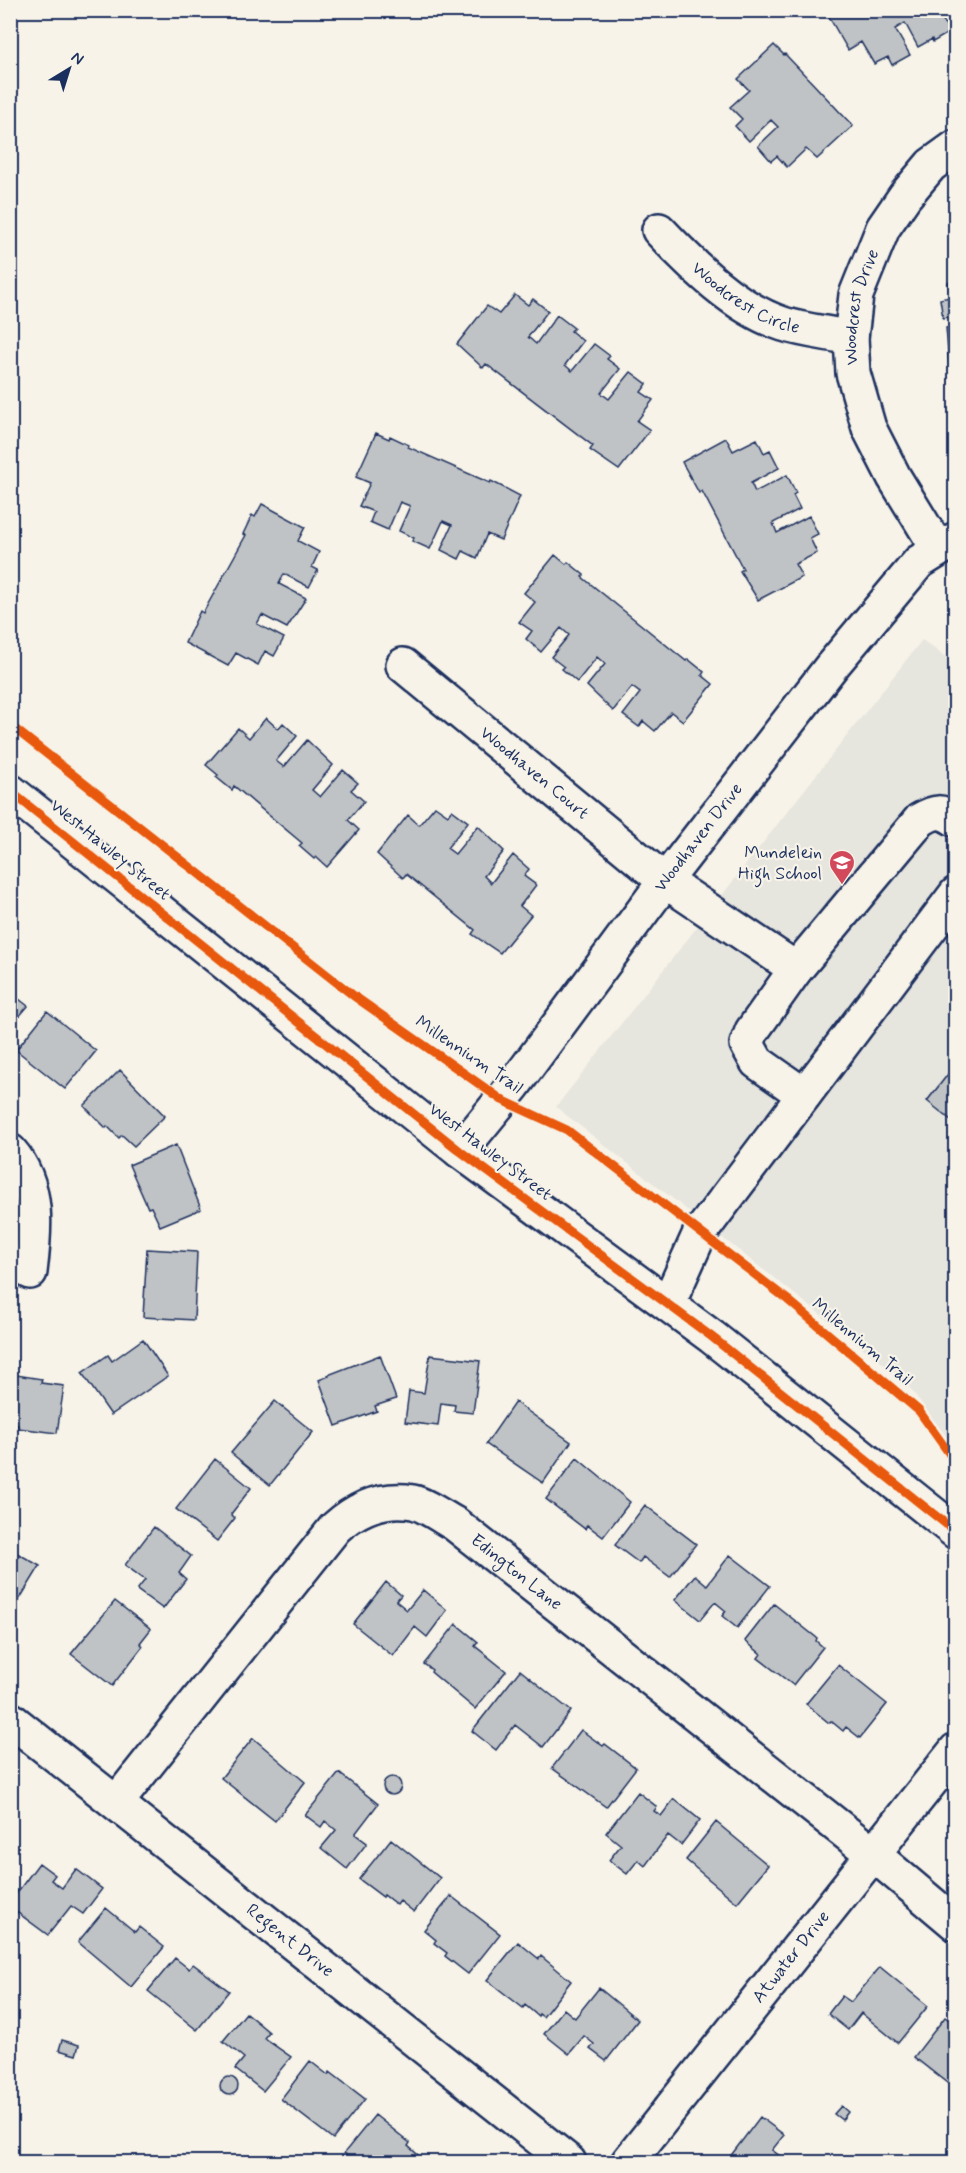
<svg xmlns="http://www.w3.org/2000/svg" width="966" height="2173" viewBox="0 0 966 2173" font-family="Mynerve,sans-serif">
  <rect width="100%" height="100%" fill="#f7f3e8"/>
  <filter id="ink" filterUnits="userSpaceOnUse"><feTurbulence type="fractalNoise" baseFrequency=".0167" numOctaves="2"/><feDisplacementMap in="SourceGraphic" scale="12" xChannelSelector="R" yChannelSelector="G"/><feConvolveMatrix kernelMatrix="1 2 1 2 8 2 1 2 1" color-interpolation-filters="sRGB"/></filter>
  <g filter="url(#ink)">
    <!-- built -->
    <path fill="#e6e5de" d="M 922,640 L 955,664 L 955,1448 L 904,1380 L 556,1107 Z"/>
    <!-- building -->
    <path fill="#c0c3c5" stroke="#1b2f5e" stroke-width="1.5" d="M 825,10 L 937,10 L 950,32 L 933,42 L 932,39 L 918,47 L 905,23 L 895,29 L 910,55 L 892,65 L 888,57 L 874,64 L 861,42 L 848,50 Z
      M 774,45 L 784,55 L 785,54 L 853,126 L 817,159 L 806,149 L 787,167 L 777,156 L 771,161 L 758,146 L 778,127 L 771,120 L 749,141 L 735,126 L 742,119 L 730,107 L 749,90 L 738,79 Z
      M 956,280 L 956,316 L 943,318 L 940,299 L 950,297 L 948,282 Z
      M 515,295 L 528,305 L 533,299 L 548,311 L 528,337 L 536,344 L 557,315 L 574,328 L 571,331 L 583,341 L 565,365 L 572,371 L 594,344 L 610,356 L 607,359 L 620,369 L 601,393 L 609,399 L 631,372 L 647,384 L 641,392 L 653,400 L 637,421 L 650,430 L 619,470 L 590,450 L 593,446 L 486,364 L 483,368 L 457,344 L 487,306 L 499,314 Z
      M 956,327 L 956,363 L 949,364 L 946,328 Z
      M 376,433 L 389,439 L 390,436 L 409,445 L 408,447 L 490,483 L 491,481 L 520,496 L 501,540 L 487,534 L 477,558 L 463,551 L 459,559 L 441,550 L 452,525 L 443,521 L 430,549 L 412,541 L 414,538 L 399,531 L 410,506 L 400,502 L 388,530 L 370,522 L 374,512 L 359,506 L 370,483 L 356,477 Z
      M 726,438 L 733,451 L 757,439 L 764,453 L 770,450 L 779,468 L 751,483 L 755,492 L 787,475 L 796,493 L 793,495 L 800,509 L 773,523 L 777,533 L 809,516 L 818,534 L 810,538 L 817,553 L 795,564 L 802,577 L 758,600 L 740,571 L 743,569 L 702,491 L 699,493 L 682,462 Z
      M 262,504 L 305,527 L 298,541 L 319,552 L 312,567 L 318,570 L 309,587 L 284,574 L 279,584 L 306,598 L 287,628 L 262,615 L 257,624 L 284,638 L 274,656 L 265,651 L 258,665 L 236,653 L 228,666 L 185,643 L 200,611 L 203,613 L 246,535 L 243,534 L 252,515 L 255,517 Z
      M 555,555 L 566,564 L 568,562 L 584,575 L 582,577 L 686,661 L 688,659 L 704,672 L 702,675 L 713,684 L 683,721 L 671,712 L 655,731 L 643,721 L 639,727 L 623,715 L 640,693 L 632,687 L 613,711 L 587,686 L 605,664 L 597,657 L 577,682 L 562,669 L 564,667 L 551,657 L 569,635 L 561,628 L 541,652 L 526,639 L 532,631 L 519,622 L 535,602 L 524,593 Z
      M 266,718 L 278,729 L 283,723 L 297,736 L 276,761 L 284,767 L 307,740 L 333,765 L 312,790 L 320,797 L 343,770 L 358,783 L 351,790 L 364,801 L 348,820 L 359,830 L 327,867 L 316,857 L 314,859 L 299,846 L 302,843 L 234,786 L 232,790 L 216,777 L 218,775 L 206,765 L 238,728 L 249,738 Z
      M 435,806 L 448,815 L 452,810 L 468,822 L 447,848 L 455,854 L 478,826 L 504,851 L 484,876 L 491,883 L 513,855 L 529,869 L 524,876 L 536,885 L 520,906 L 531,915 L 500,953 L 472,934 L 475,930 L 406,874 L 403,878 L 377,854 L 408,815 L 419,825 Z
      M 10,992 L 28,1006 L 10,1027 Z
      M 47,1011 L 96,1051 L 65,1089 L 16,1050 Z
      M 956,1064 L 956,1124 L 927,1101 Z
      M 120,1070 L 165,1116 L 134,1146 L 122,1135 L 119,1138 L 107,1126 L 106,1128 L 84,1106 Z
      M 176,1145 L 201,1209 L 160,1226 L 151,1207 L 148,1208 L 129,1165 Z
      M 147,1249 L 197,1252 L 194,1320 L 143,1317 Z
      M 143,1339 L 168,1376 L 111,1415 L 82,1373 L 108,1355 L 112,1361 Z
      M 380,1355 L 396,1399 L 375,1406 L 377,1411 L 336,1426 L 319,1380 L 329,1376 L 328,1375 Z
      M 430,1355 L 480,1361 L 473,1413 L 454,1411 L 455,1405 L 441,1403 L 438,1426 L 405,1422 L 409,1391 L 424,1393 Z
      M 10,1374 L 42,1379 L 41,1383 L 64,1386 L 57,1433 L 18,1428 L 18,1425 L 10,1424 Z
      M 275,1401 L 313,1432 L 270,1485 L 231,1453 Z
      M 515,1402 L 571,1442 L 543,1483 L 486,1444 Z
      M 577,1458 L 630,1502 L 603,1537 L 587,1525 L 585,1529 L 546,1499 Z
      M 215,1459 L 251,1488 L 231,1514 L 235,1518 L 217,1541 L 176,1509 Z
      M 645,1505 L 696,1544 L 670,1577 L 643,1557 L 639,1563 L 615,1545 Z
      M 154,1527 L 191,1556 L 179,1573 L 186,1579 L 163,1609 L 137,1590 L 145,1580 L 125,1565 Z
      M 10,1549 L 40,1566 L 13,1610 L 10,1608 Z
      M 730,1555 L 770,1586 L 737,1628 L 722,1616 L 726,1611 L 715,1602 L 700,1620 L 675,1600 L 695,1575 L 707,1585 Z
      M 386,1582 L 401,1595 L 396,1601 L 407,1610 L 423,1590 L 447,1610 L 427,1637 L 415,1627 L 393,1656 L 353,1624 Z
      M 115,1601 L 151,1629 L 140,1643 L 143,1646 L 112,1686 L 71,1654 Z
      M 774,1604 L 817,1638 L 816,1641 L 823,1647 L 793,1685 L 758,1658 L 761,1654 L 745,1641 Z
      M 456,1624 L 478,1642 L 475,1646 L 506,1671 L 475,1709 L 431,1672 L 432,1670 L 424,1664 Z
      M 838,1665 L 887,1704 L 860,1738 L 846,1727 L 843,1731 L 831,1721 L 829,1723 L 806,1704 Z
      M 520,1670 L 571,1711 L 543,1747 L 515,1725 L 496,1750 L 472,1731 Z
      M 581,1730 L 603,1746 L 605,1744 L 636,1768 L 606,1807 L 552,1768 Z
      M 253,1738 L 305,1782 L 275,1821 L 221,1778 Z
      M 339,1773 L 378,1804 L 355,1834 L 367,1843 L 347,1869 L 321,1848 L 336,1830 L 325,1821 L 321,1827 L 305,1815 Z
      M383 1786a9 9 0 1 1 18 0a9 9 0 1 1-18 0Z
      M 638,1792 L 657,1807 L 654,1811 L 661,1816 L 674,1799 L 700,1820 L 681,1845 L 668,1835 L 645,1866 L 638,1860 L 627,1874 L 609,1860 L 621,1845 L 606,1833 Z
      M 716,1822 L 768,1865 L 737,1903 L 686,1860 Z
      M 391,1839 L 440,1878 L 414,1912 L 400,1901 L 397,1905 L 384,1895 L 383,1897 L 359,1879 Z
      M 39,1863 L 55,1875 L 51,1880 L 62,1888 L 76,1869 L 102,1889 L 83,1914 L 71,1906 L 48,1935 L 10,1907 L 10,1902 Z
      M 451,1896 L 500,1934 L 468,1974 L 445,1956 L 447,1953 L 434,1943 L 436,1940 L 424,1930 Z
      M 106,1908 L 135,1932 L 139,1927 L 164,1947 L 131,1987 L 78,1942 Z
      M 518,1942 L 539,1959 L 541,1956 L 571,1981 L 543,2017 L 539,2014 L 538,2016 L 525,2005 L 523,2008 L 487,1980 Z
      M 175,1958 L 189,1969 L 193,1964 L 229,1991 L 197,2030 L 148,1991 Z
      M 880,1967 L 928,2006 L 898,2043 L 861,2013 L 848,2030 L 828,2014 L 842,1996 L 851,2002 Z
      M 599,1988 L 638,2020 L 606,2061 L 590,2049 L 594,2044 L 584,2036 L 569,2054 L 544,2034 L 564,2009 L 575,2018 Z
      M 246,2013 L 269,2032 L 264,2038 L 291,2057 L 263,2091 L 235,2069 L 244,2058 L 223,2041 Z
      M 945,2017 L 956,2025 L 956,2090 L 914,2057 Z
      M 62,2040 L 79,2045 L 76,2055 L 59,2050 Z
      M 310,2061 L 328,2075 L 330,2072 L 365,2099 L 333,2139 L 281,2099 Z
      M220 2086a9 9 0 1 1 18 0a9 9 0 1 1-18 0Z
      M 841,2106 L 848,2112 L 842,2120 L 834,2114 Z
      M 375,2115 L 410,2143 L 408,2146 L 424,2160 L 422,2162 L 356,2162 L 344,2153 Z
      M 760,2117 L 784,2135 L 772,2150 L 788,2162 L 726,2162 Z"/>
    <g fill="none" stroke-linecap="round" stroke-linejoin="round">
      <defs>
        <g id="minor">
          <path id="s1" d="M 659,230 C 692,265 736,309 783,324 C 805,331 829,333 851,338"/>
          <path id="s2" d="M 938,549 L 894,477 L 869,428 L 853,373 L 851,338 L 856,295 L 883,228 L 905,196 L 931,165 L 956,147"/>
          <path id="s3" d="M 403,665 L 665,881 L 796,969"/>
          <path d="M 10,791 L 460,1151 L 712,1337 L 956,1532"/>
          <path d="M 804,1095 L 757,1062 L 747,1044 L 752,1031 L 796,969 L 920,820 C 935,811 941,810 956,820"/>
          <path d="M 10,1151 C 40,1185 35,1231 30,1272"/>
          <path id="s4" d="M 460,1151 L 514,1085 L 665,881 L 831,667 L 919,562 L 956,539"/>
          <path d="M 668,1304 L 700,1233 L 956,894"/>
          <path id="s5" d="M 10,1719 L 569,2162"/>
          <path id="s6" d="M 117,1802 L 335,1528 C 357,1508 382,1497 413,1502 C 424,1504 444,1518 455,1524 L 873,1854 L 956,1924"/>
          <path id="s7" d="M 628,2162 L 956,1750"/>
        </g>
      </defs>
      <!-- minor casing -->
      <use href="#minor" stroke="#1b2f5e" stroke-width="38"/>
      <!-- minor -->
      <use href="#minor" stroke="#f7f3e8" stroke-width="33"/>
      <defs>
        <path id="cycleway" d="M 10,725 L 354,996 L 502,1100 L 567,1130 L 788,1300 L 919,1411 L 956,1463
          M 10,791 L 460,1151 L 712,1337 L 956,1532"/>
      </defs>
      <!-- cycleway casing -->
      <use href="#cycleway" stroke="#f7f3e8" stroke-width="13"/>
      <!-- cycleway -->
      <use href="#cycleway" stroke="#e8590c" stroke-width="9"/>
    </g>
  </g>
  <!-- icons -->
  <defs>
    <symbol id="school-pin" viewBox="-11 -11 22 30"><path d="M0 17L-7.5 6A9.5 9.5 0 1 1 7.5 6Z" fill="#d1495b" stroke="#f7f3e8"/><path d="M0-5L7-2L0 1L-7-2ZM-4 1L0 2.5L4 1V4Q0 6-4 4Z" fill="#fff"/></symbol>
  </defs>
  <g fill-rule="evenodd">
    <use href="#school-pin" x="827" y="848" width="30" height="40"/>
  </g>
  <g text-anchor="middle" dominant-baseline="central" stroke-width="4.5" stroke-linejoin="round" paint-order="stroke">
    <!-- street labels -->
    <g font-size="18" fill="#1b2f5e" stroke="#f7f3e8">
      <text stroke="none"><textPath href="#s1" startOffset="112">Woodcrest Circle</textPath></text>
      <text stroke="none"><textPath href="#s2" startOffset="264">Woodcrest Drive</textPath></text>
      <text stroke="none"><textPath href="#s3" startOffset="170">Woodhaven Court</textPath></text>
      <text stroke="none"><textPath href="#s4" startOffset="394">Woodhaven Drive</textPath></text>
      <text transform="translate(110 850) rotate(39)">West Hawley Street</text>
      <text transform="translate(469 1055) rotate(34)">Millennium Trail</text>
      <text transform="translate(490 1152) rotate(37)">West Hawley Street</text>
      <text transform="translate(862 1342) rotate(40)">Millennium Trail</text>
      <text stroke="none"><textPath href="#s6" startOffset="561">Edington Lane</textPath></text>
      <text stroke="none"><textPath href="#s5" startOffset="357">Regent Drive</textPath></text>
      <text stroke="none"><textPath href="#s7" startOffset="262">Atwater Drive</textPath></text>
    </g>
    <!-- poi labels -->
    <g font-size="18" fill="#1b2f5e" stroke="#f7f3e8" text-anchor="end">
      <text x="822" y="853">Mundelein<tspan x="822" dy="21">High School</tspan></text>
    </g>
  </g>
  <!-- margin -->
  <rect width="966" height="2173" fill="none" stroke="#f7f3e8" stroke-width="36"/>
  <rect x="18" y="18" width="930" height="2137" fill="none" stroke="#1b2f5e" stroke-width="2" filter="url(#ink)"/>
  <!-- north arrow -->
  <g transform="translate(69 69) rotate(38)" stroke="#f7f3e8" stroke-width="4.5" paint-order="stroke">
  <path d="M0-4.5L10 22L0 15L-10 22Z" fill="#1b2f5e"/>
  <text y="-9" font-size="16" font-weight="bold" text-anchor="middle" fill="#1b2f5e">N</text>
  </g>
</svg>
